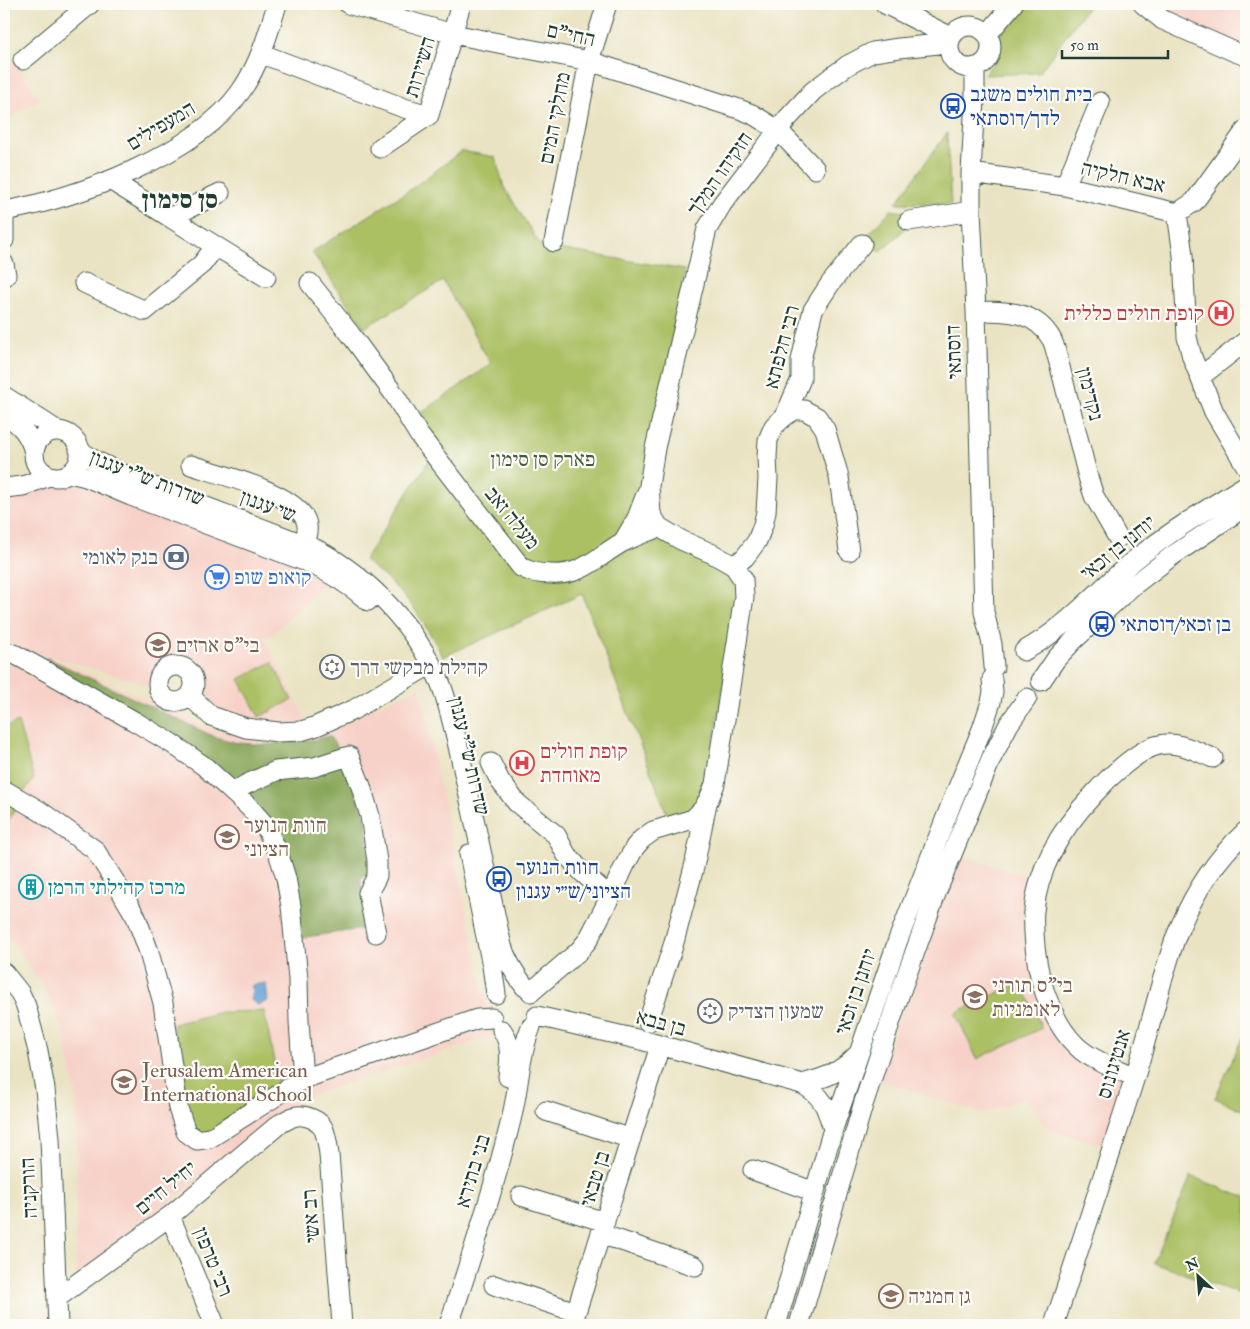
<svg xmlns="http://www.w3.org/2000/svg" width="1250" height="1329" viewBox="0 0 1250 1329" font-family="'IM FELL Double Pica','Frank Ruhl Libre',serif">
  <rect width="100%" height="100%" fill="#fdfcf7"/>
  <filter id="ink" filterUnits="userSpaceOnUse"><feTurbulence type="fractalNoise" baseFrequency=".02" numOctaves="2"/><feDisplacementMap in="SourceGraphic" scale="10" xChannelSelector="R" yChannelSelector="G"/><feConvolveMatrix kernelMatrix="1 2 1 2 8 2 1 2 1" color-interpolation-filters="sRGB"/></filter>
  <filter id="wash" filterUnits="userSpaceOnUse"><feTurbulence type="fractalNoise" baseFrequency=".0096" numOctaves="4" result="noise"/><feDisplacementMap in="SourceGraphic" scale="20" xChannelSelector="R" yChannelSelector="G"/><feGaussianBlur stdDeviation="1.12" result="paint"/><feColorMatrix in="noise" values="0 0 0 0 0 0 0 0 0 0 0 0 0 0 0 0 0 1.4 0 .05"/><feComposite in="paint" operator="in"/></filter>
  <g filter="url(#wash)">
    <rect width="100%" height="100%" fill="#eae3c3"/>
    <!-- built -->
    <path fill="#f7d1c7" d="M 1153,4 L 1246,4 L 1246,53 L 1211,36 Z
      M 4,50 L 17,65 L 39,100 L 4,121 Z
      M 65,479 L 332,575 L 272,635 L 264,637 L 307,722 L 288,726 L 231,716 L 208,706 L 197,695 L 198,675 L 190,666 L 180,661 L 167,663 L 156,671 L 151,686 L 49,656 L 212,729 L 265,740 L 312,737 L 419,687 L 493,1036 L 309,1096 L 262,1127 L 213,1166 L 160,1212 L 76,1275 L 77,1147 L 76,1095 L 63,1031 L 45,989 L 11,939 L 4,934 L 4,492 L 49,480 Z
      M 956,855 L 1035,878 L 1031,922 L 1065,1040 L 1131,1079 L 1105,1145 L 1048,1130 L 1026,1097 L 983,1114 L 878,1079 Z"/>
    <!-- green -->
    <path fill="#abbf63" stroke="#657e4c" d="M 1024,4 L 1090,4 L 1039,73 L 984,75 C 996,59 1001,57 996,36 Z
      M 947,133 L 951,204 L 896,203 Z
      M 462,151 L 495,157 L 504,187 L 541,246 L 685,270 L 644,497 L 624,545 L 659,541 L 682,545 L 731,567 L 740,589 L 704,801 L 670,822 L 582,594 L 443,657 C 433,639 423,620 410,603 C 397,587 380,573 364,560 L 438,447 L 417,416 L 491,364 L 443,281 L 364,328 L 312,252 L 411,189 Z
      M 891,210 L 904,212 L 904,230 L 880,252 L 867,236 Z
      M 272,662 L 292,700 L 259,717 L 239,679 Z
      M 18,722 L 34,779 L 23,793 L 4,782 L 4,728 Z
      M 4,800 L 16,808 L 4,828 Z
      M 1021,982 L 1042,1028 L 977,1059 L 955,1013 Z
      M 264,1011 L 279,1086 L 205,1135 L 188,1129 L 173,1024 L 221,1012 Z
      M 1246,1029 L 1246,1112 L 1215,1098 Z
      M 1191,1176 L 1241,1196 L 1246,1196 L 1246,1296 L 1154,1263 Z"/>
    <!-- forest -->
    <path fill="#88a659" stroke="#547246" d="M 47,658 L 215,737 L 238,743 L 268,745 L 290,741 L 314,740 L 329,736 L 341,752 L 366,818 L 369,874 L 360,878 L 369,928 L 299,938 L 257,808 L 42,664 Z"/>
    <!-- water -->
    <path fill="#63a3d6" stroke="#417085" d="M 266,983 L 268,1001 L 258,1005 L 251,1000 L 252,985 Z"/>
  </g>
  <g filter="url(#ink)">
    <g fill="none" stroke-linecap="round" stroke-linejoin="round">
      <defs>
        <path id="minor" d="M 348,4 L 453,34 L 589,61 L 739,109 L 752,114 L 778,130 L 815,169
          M 885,4 L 951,37
          M 1143,4 L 1163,20 L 1235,52 L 1246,56
          M949 47a21 21 0 1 1 42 0a21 21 0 1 1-42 0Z
          M 987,35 L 1013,4
          M 262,54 L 404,108 L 429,115
          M 23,60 L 90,4
          M 975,67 L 975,98 L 971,173 L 971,211 L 976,311 L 984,612 L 992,644 L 994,667
          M 380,148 L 429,115 L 461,4
          M 971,173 L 1065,186 L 1177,213
          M 110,180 C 162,212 213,245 266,277
          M 1065,186 L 1100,102
          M 4,211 C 77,199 197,154 241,91 C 259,65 268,35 277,4
          M 1177,213 L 1183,255 L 1187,337 L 1192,357 L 1214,412 L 1246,466
          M 1177,213 L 1194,202 L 1246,130
          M 171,217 L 220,193
          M 909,221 L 971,211
          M 4,240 L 4,211
          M 554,242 L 589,61 L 607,4
          M 4,264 L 6,275 L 4,277
          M 84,283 L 145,311 L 202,264 L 215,247
          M 310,283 L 351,335 L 394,394 L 419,435 L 521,567 C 531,573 540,574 551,574 C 584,576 597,556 623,542 C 635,536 647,532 659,527
          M 976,311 C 1005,311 1036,310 1052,340 C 1055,346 1056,353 1058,359 L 1088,477 L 1094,496 L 1118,538
          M 1200,377 L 1246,341
          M 4,396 L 58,431
          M 4,413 C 19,424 29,432 34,452
          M 785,416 L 801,379 L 801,360 L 813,310 L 830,284 L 862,244
          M34 454a23 23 0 1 1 46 0a23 23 0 1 1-46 0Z
          M 79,450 L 94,460 L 136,480 L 316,549 C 370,578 415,626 440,682 C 447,699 451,718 456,737 L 502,946 C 507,962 515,974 525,987
          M 191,465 C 219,474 296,493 306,521 C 309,529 306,537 304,544
          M 70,473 L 86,477 L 131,496 L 307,562 C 329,572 350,585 368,601
          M 4,488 L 23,486 L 49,476
          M 623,542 L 637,518 L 647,492
          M 734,566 L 745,557 L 757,541 L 763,525 L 766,512 L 768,478 L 767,457 L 768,440 L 774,426 L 785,416 L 794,410 L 804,410 L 817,417 L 825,429 L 839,477 L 849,551
          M 4,651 L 16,655 L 49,673 L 134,721 L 171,743 L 204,766 L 249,807 L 264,824 L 278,852 L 286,878 L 291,906 L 298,979 L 299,1022 L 303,1079
          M 1024,651 C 1065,629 1096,592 1132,562 C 1168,533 1207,509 1246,485
          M158 684a18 18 0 1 1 36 0a18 18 0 1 1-36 0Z
          M 1041,681 L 1056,659 L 1074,640 L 1130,588 L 1172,556 L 1246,506
          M 190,696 L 211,716 L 246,728 L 278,732 L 301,731 L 314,727 L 353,710 L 421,670
          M 491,763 L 500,781 L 517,803 L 556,835 L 566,854 L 583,873 L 610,897
          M 4,790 L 40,811 L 95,850 L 119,888 L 136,917 L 148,949 L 163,1003 L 178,1108 L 186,1132 L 197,1140 L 210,1138 L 303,1079 L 477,1019 L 492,1018
          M 234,793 L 245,785 L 276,771 L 314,767 L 349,756 L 360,783 L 370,816 L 377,861 L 377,876 L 368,893 L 376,933
          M 469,854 L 492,966 L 496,994
          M 4,973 L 20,993 L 26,1006 L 38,1051 L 45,1089 L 50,1139 L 58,1325
          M 531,992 L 579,951 L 588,940 L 610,897 L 625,865 L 635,847 L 642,839 L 653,831 L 693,819 L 703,809 L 709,799 L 715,784 L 744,597 L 743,579 L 734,566 L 713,554 L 681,540 L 659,527 L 651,514 L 649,486 L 655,448 L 707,229 L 722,204 L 787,119 L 813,91 L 830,78 L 848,65 L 873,52 L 899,48 L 949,43
          M 537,1016 L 641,1040 L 802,1084 C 823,1096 826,1106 833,1129
          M 648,1022 L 673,946 L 694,867 L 707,803
          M 502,1030 C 512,1045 510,1060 508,1077
          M 1135,1077 C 1117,1069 1096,1062 1081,1050 C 1063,1035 1053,1014 1045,993 C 1038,973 1035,954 1034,933 C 1034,926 1033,918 1034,911 C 1038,866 1063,827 1093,795 C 1107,779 1138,749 1159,745 C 1178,741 1196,751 1213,758
          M 802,1084 C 825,1078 840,1073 857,1055
          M 546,1111 L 631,1139
          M 753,1170 L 815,1192
          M 521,1196 L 605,1222
          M 170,1216 L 215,1325
          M 601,1234 L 695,1266
          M 494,1285 L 576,1312
          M 57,1298 L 170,1216 L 278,1125 C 283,1122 288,1119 293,1117 C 303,1113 321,1120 324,1130 C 327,1138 328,1147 329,1154 L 342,1325
          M 449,1325 C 471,1257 494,1189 511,1120 C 519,1089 519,1056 531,1027
          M 572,1325 L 660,1046
          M 776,1325 L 833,1129 L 898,940 L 952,802 L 982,729 L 991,702 L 993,692 L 992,679
          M 799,1325 L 863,1105 L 899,996 L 937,891 L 991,759 L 1009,724 L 1027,698
          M 1054,1325 C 1081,1244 1108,1162 1134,1080 C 1144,1047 1153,1014 1162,981 C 1168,963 1172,944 1180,927 C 1195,891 1218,857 1246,831"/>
      </defs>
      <!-- minor casing -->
      <use href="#minor" stroke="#3d5649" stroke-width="21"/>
      <!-- minor -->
      <use href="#minor" stroke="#fff" stroke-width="19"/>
    </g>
  </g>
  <!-- icons -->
  <defs>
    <symbol id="bus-ring" viewBox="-11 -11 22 22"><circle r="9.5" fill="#fdfcf7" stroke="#1a4fb4" stroke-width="1.5"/><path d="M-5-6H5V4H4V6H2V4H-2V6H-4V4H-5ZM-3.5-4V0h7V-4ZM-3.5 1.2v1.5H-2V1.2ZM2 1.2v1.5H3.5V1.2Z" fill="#1a4fb4"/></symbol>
    <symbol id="hospital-ring" viewBox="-11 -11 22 22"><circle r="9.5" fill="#fdfcf7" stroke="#e0444e" stroke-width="1.5"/><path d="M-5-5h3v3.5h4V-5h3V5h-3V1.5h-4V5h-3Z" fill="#e0444e"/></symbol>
    <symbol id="bank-ring" viewBox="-11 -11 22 22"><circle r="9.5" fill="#fdfcf7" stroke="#5c6f8a" stroke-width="1.5"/><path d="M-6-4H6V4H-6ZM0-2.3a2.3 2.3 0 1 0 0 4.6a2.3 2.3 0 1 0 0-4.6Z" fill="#5c6f8a"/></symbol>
    <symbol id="supermarket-ring" viewBox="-11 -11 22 22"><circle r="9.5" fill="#fdfcf7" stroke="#3f7fe0" stroke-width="1.5"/><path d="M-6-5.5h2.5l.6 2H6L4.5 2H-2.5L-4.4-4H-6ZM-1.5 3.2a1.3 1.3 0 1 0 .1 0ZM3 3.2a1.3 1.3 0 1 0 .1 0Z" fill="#3f7fe0"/></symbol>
    <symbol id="school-ring" viewBox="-11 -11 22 22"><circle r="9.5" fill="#fdfcf7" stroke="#8d6e63" stroke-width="1.5"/><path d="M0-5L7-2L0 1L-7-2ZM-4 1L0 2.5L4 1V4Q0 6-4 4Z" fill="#8d6e63"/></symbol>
    <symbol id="synagogue-ring" viewBox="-11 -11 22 22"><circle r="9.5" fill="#fdfcf7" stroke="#6b7280" stroke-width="1.5"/><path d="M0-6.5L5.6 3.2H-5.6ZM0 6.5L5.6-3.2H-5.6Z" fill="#6b7280"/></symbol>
    <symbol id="building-ring" viewBox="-11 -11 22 22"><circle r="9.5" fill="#fdfcf7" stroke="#0f9aa8" stroke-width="1.5"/><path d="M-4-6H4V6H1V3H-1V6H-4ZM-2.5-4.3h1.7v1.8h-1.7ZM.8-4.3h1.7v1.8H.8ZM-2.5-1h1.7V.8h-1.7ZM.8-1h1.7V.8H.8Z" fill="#0f9aa8"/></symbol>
  </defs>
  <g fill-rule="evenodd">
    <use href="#bus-ring" x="939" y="92" width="28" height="28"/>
    <use href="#hospital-ring" x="1207" y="299" width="28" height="28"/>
    <use href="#bank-ring" x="162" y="543" width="28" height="28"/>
    <use href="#supermarket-ring" x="203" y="563" width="28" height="28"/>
    <use href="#bus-ring" x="1088" y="610" width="28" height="28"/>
    <use href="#school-ring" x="144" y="631" width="28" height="28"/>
    <use href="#synagogue-ring" x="318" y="653" width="28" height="28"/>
    <use href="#hospital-ring" x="508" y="749" width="28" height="28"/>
    <use href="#school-ring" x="213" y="823" width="28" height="28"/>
    <use href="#bus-ring" x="485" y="865" width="28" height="28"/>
    <use href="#building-ring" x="17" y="873" width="28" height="28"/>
    <use href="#school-ring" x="961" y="983" width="28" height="28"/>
    <use href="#synagogue-ring" x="696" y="997" width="28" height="28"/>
    <use href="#school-ring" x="110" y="1068" width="28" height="28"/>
    <use href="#school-ring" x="877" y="1282" width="28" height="28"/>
  </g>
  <g text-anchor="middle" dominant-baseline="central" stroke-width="4.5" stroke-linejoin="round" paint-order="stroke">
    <!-- street labels -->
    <g font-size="21" fill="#1f3d34" stroke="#fdfcf7">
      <text transform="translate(571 35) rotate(12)">החי"ם</text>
      <text transform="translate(420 67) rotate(-73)">השיירות</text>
      <text transform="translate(555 118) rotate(-79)">מחלקי המים</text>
      <text transform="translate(161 126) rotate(-31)">המעפילים</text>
      <text transform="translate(720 174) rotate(-55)">חזקיהו המלך</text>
      <text transform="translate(1123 177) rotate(13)">אבא חלקיה</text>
      <text transform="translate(782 347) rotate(-75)">רבי חלפתא</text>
      <text transform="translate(954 352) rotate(-92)">דוסתאי</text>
      <text transform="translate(1090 394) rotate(76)">נקדימון</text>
      <text transform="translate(147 478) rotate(21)">שדרות ש"י עגנון</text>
      <text transform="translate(268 506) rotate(20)">שי עגנון</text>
      <text transform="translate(512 518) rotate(51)">מעלה זאב</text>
      <text transform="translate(1118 548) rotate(-39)">יוחנן בן זכאי</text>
      <text transform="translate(469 756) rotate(77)">שדרות ש"י עגנון</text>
      <text transform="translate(856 992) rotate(-71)">יוחנן בן זכאי</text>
      <text transform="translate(661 1023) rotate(15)">בן בבא</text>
      <text transform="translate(1114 1064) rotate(-73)">אנטיגונוס</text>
      <text transform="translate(473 1171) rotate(-73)">בני בתירא</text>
      <text transform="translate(595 1179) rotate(-73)">בן טבאי</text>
      <text transform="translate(29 1188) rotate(-93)">הורקניה</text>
      <text transform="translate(166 1188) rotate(-39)">יחיל חיים</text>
      <text transform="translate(311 1216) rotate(-94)">רב אשי</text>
      <text transform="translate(213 1262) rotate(68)">רבי טרפון</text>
    </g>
    <!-- transit labels -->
    <g font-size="21" fill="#164399" stroke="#fdfcf7" text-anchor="start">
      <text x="970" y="94">בית חולים משגב<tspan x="970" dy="24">לדך/דוסתאי</tspan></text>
      <text x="1120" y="624">בן זכאי/דוסתאי</text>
      <text x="516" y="867">חוות הנוער<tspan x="516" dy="24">הציוני/ש״י עגנון</tspan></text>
    </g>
    <!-- health labels -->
    <g font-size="21" fill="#be3a42" stroke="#fdfcf7" text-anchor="end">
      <text x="1204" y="313">קופת חולים כללית</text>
      <text x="540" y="751" text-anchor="start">קופת חולים<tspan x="540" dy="24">מאוחדת</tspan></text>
    </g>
    <!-- park labels -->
    <g font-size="21" fill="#425e40" stroke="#fdfcf7">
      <text x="543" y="459">פארק סן סימון</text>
    </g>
    <!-- service labels -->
    <g font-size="21" fill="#4e5e75" stroke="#fdfcf7" text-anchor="end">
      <text x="158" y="557">בנק לאומי</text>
    </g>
    <!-- shop labels -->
    <g font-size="21" fill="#366cbe" stroke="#fdfcf7" text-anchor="start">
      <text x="234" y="577">קואופ שופ</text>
    </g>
    <!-- education labels -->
    <g font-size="21" fill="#785e54" stroke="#fdfcf7" text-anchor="start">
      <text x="176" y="645">בי"ס ארזים</text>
      <text x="244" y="825">חוות הנוער<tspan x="244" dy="24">הציוני</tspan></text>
      <text x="992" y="985">בי"ס תורני<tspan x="992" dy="24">לאומניות</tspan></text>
      <text x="142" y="1070">Jerusalem American<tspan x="142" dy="24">International School</tspan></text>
      <text x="908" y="1296">גן חמניה</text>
    </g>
    <!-- worship labels -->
    <g font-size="21" fill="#5b616d" stroke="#fdfcf7" text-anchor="start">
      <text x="350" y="667">קהילת מבקשי דרך</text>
      <text x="728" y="1011">שמעון הצדיק</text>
    </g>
    <!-- culture labels -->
    <g font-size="21" fill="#0d838f" stroke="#fdfcf7" text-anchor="start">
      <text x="48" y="887">מרכז קהילתי הרמן</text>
    </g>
    <!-- district labels -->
    <g font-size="26" font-weight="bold" fill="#1f3d34" stroke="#fdfcf7">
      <text x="180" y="200">סן סימון</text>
    </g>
  </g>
  <!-- margin -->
  <rect width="1250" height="1329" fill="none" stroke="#fdfcf7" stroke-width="20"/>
  <!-- north arrow -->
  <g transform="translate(1198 1276) rotate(334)" stroke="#fdfcf7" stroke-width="4" paint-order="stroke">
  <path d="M0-4L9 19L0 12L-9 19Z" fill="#1f3d34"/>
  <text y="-8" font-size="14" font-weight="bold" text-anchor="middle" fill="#1f3d34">N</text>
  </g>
  <!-- scale -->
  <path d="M1062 50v8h106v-8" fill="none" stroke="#1f3d34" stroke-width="2.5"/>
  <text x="1070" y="50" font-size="15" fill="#1f3d34" stroke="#fdfcf7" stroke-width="4" paint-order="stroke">50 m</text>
</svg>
